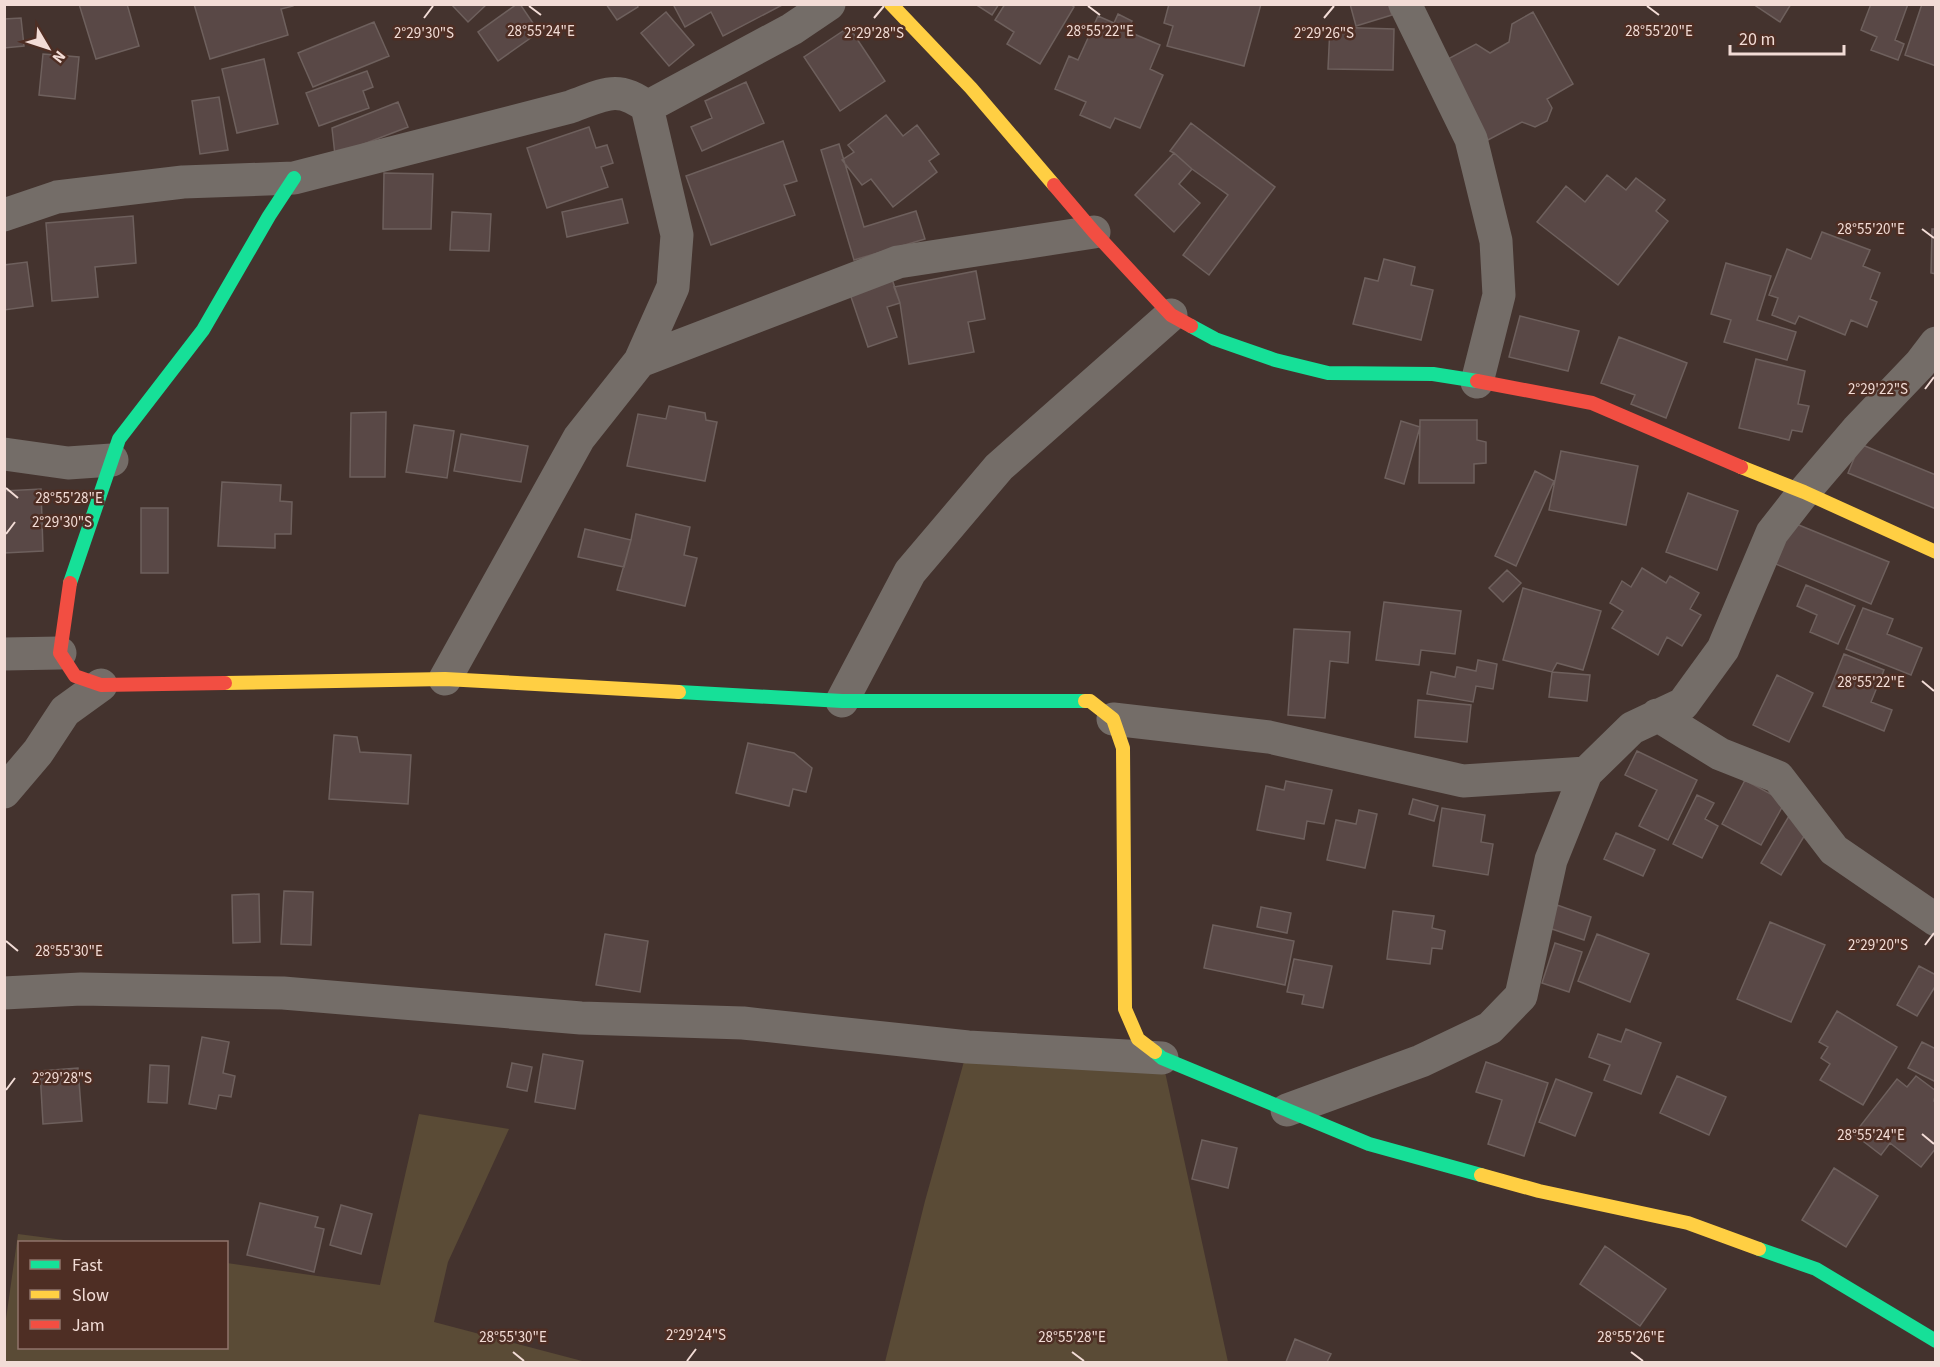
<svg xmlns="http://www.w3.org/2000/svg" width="1940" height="1367" viewBox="0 0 1940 1367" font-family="'Source Sans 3',sans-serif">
  <rect width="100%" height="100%" fill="#44332e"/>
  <!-- green -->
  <path fill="#5a4b36" d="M 968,1047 L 1162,1058 L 1228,1362 L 885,1362 L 925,1201 Z
    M 419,1114 L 509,1129 L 448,1262 L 434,1322 L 586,1362 L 5,1362 L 5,1326 L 18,1234 L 79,1242 L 20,1242 L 20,1348 L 226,1348 L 227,1263 L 380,1285 Z"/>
  <!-- building -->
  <path fill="#594846" stroke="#6e605d" stroke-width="1.5" d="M 79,4 L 127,4 L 139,46 L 96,59 Z
    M 194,4 L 293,4 L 293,6 L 281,9 L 288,35 L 210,59 Z
    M 451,4 L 487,4 L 468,22 Z
    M 517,4 L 520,4 L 539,32 L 498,61 L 478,32 Z
    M 606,4 L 637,4 L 638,7 L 617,20 Z
    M 673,4 L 784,4 L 723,36 L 711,12 L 685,27 Z
    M 975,4 L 999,4 L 992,15 Z
    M 1005,4 L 1070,4 L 1074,7 L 1040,64 L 1007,44 L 1014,32 L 995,20 Z
    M 1169,4 L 1261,4 L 1244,66 L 1167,46 L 1173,26 L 1164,23 Z
    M 1350,4 L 1388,4 L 1392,15 L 1356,26 Z
    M 1753,4 L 1791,4 L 1780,22 Z
    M 1871,4 L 1908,4 L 1895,40 L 1904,44 L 1898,60 L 1871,50 L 1877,37 L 1861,30 Z
    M 1922,4 L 1936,4 L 1936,66 L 1905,55 Z
    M 666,12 L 694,45 L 669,66 L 641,33 Z
    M 1533,12 L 1573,84 L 1547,99 L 1552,108 L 1547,121 L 1535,127 L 1522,122 L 1488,140 L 1446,60 L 1476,44 L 1490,53 L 1509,42 L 1512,24 Z
    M 1118,14 L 1132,21 L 1127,31 L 1160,45 L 1150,69 L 1163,75 L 1140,128 L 1115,118 L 1110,128 L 1080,115 L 1086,102 L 1055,89 L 1069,56 L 1078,60 L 1098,16 L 1114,23 Z
    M 21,18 L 24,46 L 4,48 L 4,19 Z
    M 374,22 L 389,56 L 313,87 L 298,53 Z
    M 849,27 L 885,81 L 840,111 L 804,57 Z
    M 1330,27 L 1394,29 L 1393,70 L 1328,69 Z
    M 43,54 L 79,57 L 75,99 L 39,95 Z
    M 264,59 L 278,124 L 237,133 L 222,69 Z
    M 367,71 L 373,87 L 363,91 L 369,108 L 319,126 L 306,93 Z
    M 746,82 L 764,123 L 702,151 L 691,127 L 712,118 L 705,101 Z
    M 219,97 L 228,150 L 200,154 L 192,101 Z
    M 398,102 L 408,127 L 335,155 L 332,128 Z
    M 886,115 L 903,136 L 917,125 L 939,154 L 929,161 L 937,172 L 893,207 L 871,179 L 862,185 L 842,160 L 854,152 L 848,145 Z
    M 1191,123 L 1275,187 L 1209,275 L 1183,255 L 1228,195 L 1192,169 L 1174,153 L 1170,151 Z
    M 589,127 L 596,148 L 607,145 L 613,163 L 601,167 L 608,187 L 547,208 L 527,148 Z
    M 783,141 L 797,181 L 784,185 L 795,215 L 711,245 L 686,176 Z
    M 839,144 L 864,227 L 916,211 L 925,239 L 854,260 L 821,150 Z
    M 1174,153 L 1192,169 L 1179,184 L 1200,203 L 1174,232 L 1135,195 Z
    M 384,173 L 433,174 L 431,229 L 383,229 Z
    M 1607,175 L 1626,190 L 1636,178 L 1665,200 L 1656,211 L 1668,221 L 1618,285 L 1537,222 L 1566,186 L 1585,202 Z
    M 622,199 L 628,223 L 567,237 L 562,212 Z
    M 452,212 L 491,214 L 489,251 L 450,250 Z
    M 133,216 L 136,263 L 95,267 L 98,297 L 52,301 L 46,223 Z
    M 1932,229 L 1936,229 L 1936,274 L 1931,273 Z
    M 1822,232 L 1870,250 L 1863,266 L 1880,273 L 1870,299 L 1877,302 L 1867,327 L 1851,320 L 1845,335 L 1799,316 L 1795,324 L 1772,315 L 1778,298 L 1769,295 L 1787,249 L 1811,259 Z
    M 1384,259 L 1415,267 L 1411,285 L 1433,290 L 1421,340 L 1353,324 L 1365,278 L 1378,281 Z
    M 27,262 L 33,306 L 4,310 L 4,265 Z
    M 1726,263 L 1771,276 L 1757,320 L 1796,332 L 1787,360 L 1724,342 L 1731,320 L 1711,314 Z
    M 976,271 L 985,319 L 968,322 L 974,352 L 909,364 L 900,303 L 894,287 Z
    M 891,276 L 900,303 L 887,307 L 897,337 L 868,347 L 849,291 Z
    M 1520,316 L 1579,331 L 1568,371 L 1509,357 Z
    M 1619,337 L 1687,363 L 1666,418 L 1631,404 L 1635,395 L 1601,383 Z
    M 1756,359 L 1805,371 L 1798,404 L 1809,406 L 1802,432 L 1792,430 L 1789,440 L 1739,428 Z
    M 669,406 L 705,413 L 706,420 L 717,422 L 705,481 L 627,466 L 638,414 L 666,419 Z
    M 386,412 L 385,477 L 350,477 L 351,413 Z
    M 1420,420 L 1477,420 L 1477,440 L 1486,442 L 1486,463 L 1474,464 L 1474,483 L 1419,483 Z
    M 1401,421 L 1420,427 L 1404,484 L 1385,478 Z
    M 414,425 L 454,431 L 447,478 L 406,472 Z
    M 461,434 L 528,446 L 521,482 L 454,471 Z
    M 1860,444 L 1936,475 L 1936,509 L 1848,473 Z
    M 1561,451 L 1638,466 L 1626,525 L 1549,510 Z
    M 1535,471 L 1554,481 L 1516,566 L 1495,556 Z
    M 222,482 L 281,485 L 280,501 L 292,502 L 291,534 L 275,534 L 275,548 L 218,546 Z
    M 41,489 L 43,551 L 4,553 L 4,491 Z
    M 1688,493 L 1738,511 L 1717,570 L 1666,552 Z
    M 141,508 L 168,508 L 168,573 L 141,573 Z
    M 636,514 L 690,527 L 684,555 L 697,558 L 685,606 L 617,590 L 631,540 Z
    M 1789,521 L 1889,562 L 1871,604 L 1771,562 Z
    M 585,529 L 631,540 L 624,567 L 578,557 Z
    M 1642,568 L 1666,583 L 1670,576 L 1699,593 L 1690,609 L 1701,615 L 1682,646 L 1667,637 L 1658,655 L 1612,628 L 1623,611 L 1610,603 L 1622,581 L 1631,587 Z
    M 1507,570 L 1521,583 L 1503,602 L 1489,588 Z
    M 1806,585 L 1855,606 L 1838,644 L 1810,632 L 1817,615 L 1797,606 Z
    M 1523,588 L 1601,611 L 1583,670 L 1557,663 L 1552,672 L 1503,660 Z
    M 1384,602 L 1461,611 L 1455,654 L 1421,650 L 1419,665 L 1376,660 Z
    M 1863,608 L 1893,619 L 1887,634 L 1922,648 L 1911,675 L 1846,649 Z
    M 1294,629 L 1350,632 L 1348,663 L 1330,661 L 1325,718 L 1288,715 Z
    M 1844,654 L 1884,670 L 1871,702 L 1892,710 L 1884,731 L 1823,706 Z
    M 1478,660 L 1497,664 L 1493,689 L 1476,686 L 1473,702 L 1427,694 L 1431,672 L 1455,677 L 1457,667 L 1476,671 Z
    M 1552,672 L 1590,675 L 1587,701 L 1549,697 Z
    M 1777,675 L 1813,693 L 1789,742 L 1753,725 Z
    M 1418,700 L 1471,705 L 1467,742 L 1415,737 Z
    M 334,735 L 357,737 L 360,752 L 411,755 L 408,804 L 329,799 Z
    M 748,743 L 794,753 L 812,768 L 806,792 L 793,789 L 789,806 L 736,793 Z
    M 1637,751 L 1697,780 L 1668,840 L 1639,826 L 1657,790 L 1625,775 Z
    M 1745,780 L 1785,802 L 1761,845 L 1722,824 Z
    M 1286,781 L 1332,790 L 1324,824 L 1307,821 L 1304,839 L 1257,830 L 1266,786 L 1284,790 Z
    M 1697,795 L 1714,803 L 1705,819 L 1718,826 L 1702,858 L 1673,844 Z
    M 1413,799 L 1438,806 L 1434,821 L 1409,814 Z
    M 1442,808 L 1485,815 L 1481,842 L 1493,844 L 1488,875 L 1433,866 Z
    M 1359,810 L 1377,814 L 1365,868 L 1327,860 L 1336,820 L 1356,824 Z
    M 1789,816 L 1809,828 L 1781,875 L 1761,863 Z
    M 1616,833 L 1655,850 L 1643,876 L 1604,859 Z
    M 284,891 L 313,892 L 311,945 L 281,944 Z
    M 259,894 L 260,942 L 233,943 L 232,895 Z
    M 1557,905 L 1591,917 L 1584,940 L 1549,928 Z
    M 1261,907 L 1291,913 L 1287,933 L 1257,927 Z
    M 1393,911 L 1434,916 L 1432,928 L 1445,931 L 1442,949 L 1432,948 L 1430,964 L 1387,959 Z
    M 1770,922 L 1825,945 L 1791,1022 L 1737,999 Z
    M 1213,925 L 1294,941 L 1285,985 L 1204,968 Z
    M 605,934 L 648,941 L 640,992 L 596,985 Z
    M 1597,934 L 1649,954 L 1630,1002 L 1578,981 Z
    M 1555,943 L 1582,952 L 1569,992 L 1542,983 Z
    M 1294,959 L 1332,966 L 1323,1008 L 1302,1004 L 1304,995 L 1287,992 Z
    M 1919,966 L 1936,975 L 1936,985 L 1917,1016 L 1897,1005 Z
    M 1837,1011 L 1897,1047 L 1863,1105 L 1820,1080 L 1830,1064 L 1821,1058 L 1828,1047 L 1819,1042 Z
    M 1626,1029 L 1661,1043 L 1641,1094 L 1604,1080 L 1610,1065 L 1589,1057 L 1598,1034 L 1621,1042 Z
    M 202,1037 L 229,1042 L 223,1073 L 235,1076 L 231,1097 L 219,1095 L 216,1109 L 189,1104 Z
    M 1922,1042 L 1936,1049 L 1936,1082 L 1908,1068 Z
    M 543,1054 L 583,1061 L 575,1109 L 535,1102 Z
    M 1486,1062 L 1548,1083 L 1524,1156 L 1488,1144 L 1502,1100 L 1476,1092 Z
    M 512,1063 L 532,1067 L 527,1091 L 507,1087 Z
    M 150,1065 L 169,1066 L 167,1103 L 148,1102 Z
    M 78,1068 L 82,1121 L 43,1124 L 40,1071 Z
    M 1677,1076 L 1726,1097 L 1709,1135 L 1660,1113 Z
    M 1916,1076 L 1936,1091 L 1934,1101 L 1936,1102 L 1936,1148 L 1921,1167 L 1890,1143 L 1881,1155 L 1854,1134 L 1897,1079 L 1907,1087 Z
    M 1556,1079 L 1592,1093 L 1575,1136 L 1539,1122 Z
    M 1202,1140 L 1237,1148 L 1228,1188 L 1192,1179 Z
    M 1834,1168 L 1878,1196 L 1846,1247 L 1802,1220 Z
    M 260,1203 L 318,1217 L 315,1227 L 324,1229 L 314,1272 L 247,1255 Z
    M 341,1205 L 372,1214 L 361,1254 L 330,1245 Z
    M 1605,1246 L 1666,1289 L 1640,1326 L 1580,1284 Z
    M 1295,1339 L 1331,1354 L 1327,1362 L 1286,1362 Z"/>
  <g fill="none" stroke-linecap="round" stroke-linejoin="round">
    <!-- street -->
    <path stroke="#746d68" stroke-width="33" d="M 1405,4 L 1471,139 L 1496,241 L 1499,295 L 1477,382
      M 4,215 L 57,197 L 183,182 L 294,178 L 570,107 C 602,96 617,83 647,107
      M 640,361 L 898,262 L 1094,232
      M 4,454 L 68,463 L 112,460
      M 4,654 L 60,653
      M 445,679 L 579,438 L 640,361 L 673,287 L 677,235 L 647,107 L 792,29 L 829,4
      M 842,701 L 910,572 L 999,467 L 1171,315
      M 1657,715 L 1720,754 L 1778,777 L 1834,850 L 1936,920
      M 1113,719 L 1269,737 L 1463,781 L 1586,773
      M 4,792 L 38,752 L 65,711 L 101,685
      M 4,993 L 81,989 L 283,993 L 581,1018 L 743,1023 L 968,1047 L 1162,1058
      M 1287,1110 L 1421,1061 L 1490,1028 L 1521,996 L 1551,860 L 1586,773 L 1632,728 L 1683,704 L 1723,649 L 1772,533 L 1804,492 L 1857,430 L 1920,364 L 1936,343"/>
    <!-- fast -->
    <path stroke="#16e098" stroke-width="14" d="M 1191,326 L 1215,339 L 1275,360 L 1328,373 L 1433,374 L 1477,381
      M 70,583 L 119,439 L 203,330 L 269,216 L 294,178
      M 679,692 L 842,701 L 1085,701
      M 1155,1052 L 1162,1058 L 1369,1144 L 1481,1175
      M 1759,1249 L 1816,1269 L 1936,1341"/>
    <!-- slow -->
    <path stroke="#ffcf43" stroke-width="14" d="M 891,4 L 971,88 L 1054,185
      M 1741,467 L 1804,492 L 1936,552
      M 225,683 L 445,679 L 679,692
      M 1085,701 L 1090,701 L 1113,719 L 1123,748 L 1125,1009 L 1138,1039 L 1155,1052
      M 1481,1175 L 1539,1191 L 1688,1223 L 1759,1249"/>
    <!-- jam -->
    <path stroke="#f24e42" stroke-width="14" d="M 1054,185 L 1094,232 L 1171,315 L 1191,326
      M 1477,381 L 1592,403 L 1741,467
      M 70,583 L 60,653 L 75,676 L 101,685 L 225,683"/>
  </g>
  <!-- ticks -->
  <path fill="none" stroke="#f2dcd6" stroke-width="2" d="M 529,6 L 541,15M 1088,6 L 1100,15M 1647,6 L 1659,15M 424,18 L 433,6M 874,18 L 884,6M 1324,18 L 1334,6M 1922,229 L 1934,238M 1925,389 L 1934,377M 6,488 L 18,498M 6,534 L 15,522M 1922,681 L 1934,691M 6,941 L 18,951M 1925,945 L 1934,933M 6,1090 L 15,1078M 1922,1134 L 1934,1144M 513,1352 L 524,1361M 1072,1352 L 1084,1361M 1631,1352 L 1643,1361M 687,1361 L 696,1349"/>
  <g font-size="15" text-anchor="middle" fill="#f2dcd6" stroke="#4e2e24" stroke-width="5" stroke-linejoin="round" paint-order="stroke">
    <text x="1100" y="36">28°55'22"E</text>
    <text x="541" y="36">28°55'24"E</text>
    <text x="1659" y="36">28°55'20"E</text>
    <text x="424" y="38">2°29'30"S</text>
    <text x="874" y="38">2°29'28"S</text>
    <text x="1324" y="38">2°29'26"S</text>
    <text x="1871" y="234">28°55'20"E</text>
    <text x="1878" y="394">2°29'22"S</text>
    <text x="69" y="503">28°55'28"E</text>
    <text x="62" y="527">2°29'30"S</text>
    <text x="1871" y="687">28°55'22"E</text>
    <text x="1878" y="950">2°29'20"S</text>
    <text x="69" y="956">28°55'30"E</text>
    <text x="62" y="1083">2°29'28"S</text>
    <text x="1871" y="1140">28°55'24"E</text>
    <text x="696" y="1340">2°29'24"S</text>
    <text x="513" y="1342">28°55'30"E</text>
    <text x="1072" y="1342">28°55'28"E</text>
    <text x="1631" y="1342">28°55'26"E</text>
  </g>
  <!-- border -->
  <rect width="1940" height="1367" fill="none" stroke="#f2dcd6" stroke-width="12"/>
  <!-- legend -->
  <rect x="18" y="1241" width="210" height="108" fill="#4e2e24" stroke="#90746b" stroke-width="1.5"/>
  <rect x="30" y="1260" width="30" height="9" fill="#16e098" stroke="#90746b" stroke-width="1.5"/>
  <text x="72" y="1271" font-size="18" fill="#f2dcd6">Fast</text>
  <rect x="30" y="1290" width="30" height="9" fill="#ffcf43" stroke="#90746b" stroke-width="1.5"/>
  <text x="72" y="1301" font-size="18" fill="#f2dcd6">Slow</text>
  <rect x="30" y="1320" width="30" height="9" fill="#f24e42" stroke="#90746b" stroke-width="1.5"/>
  <text x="72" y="1331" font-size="18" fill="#f2dcd6">Jam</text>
  <!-- north arrow -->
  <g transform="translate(48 48) rotate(129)" stroke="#4e2e24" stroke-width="4.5" paint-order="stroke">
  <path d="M0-4.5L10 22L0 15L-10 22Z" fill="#f2dcd6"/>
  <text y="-9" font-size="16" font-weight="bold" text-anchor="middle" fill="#f2dcd6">N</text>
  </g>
  <!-- scale -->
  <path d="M1730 45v9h114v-9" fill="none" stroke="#f2dcd6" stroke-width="3"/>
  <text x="1739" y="45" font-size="18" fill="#f2dcd6" stroke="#4e2e24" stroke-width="4.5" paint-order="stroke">20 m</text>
</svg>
